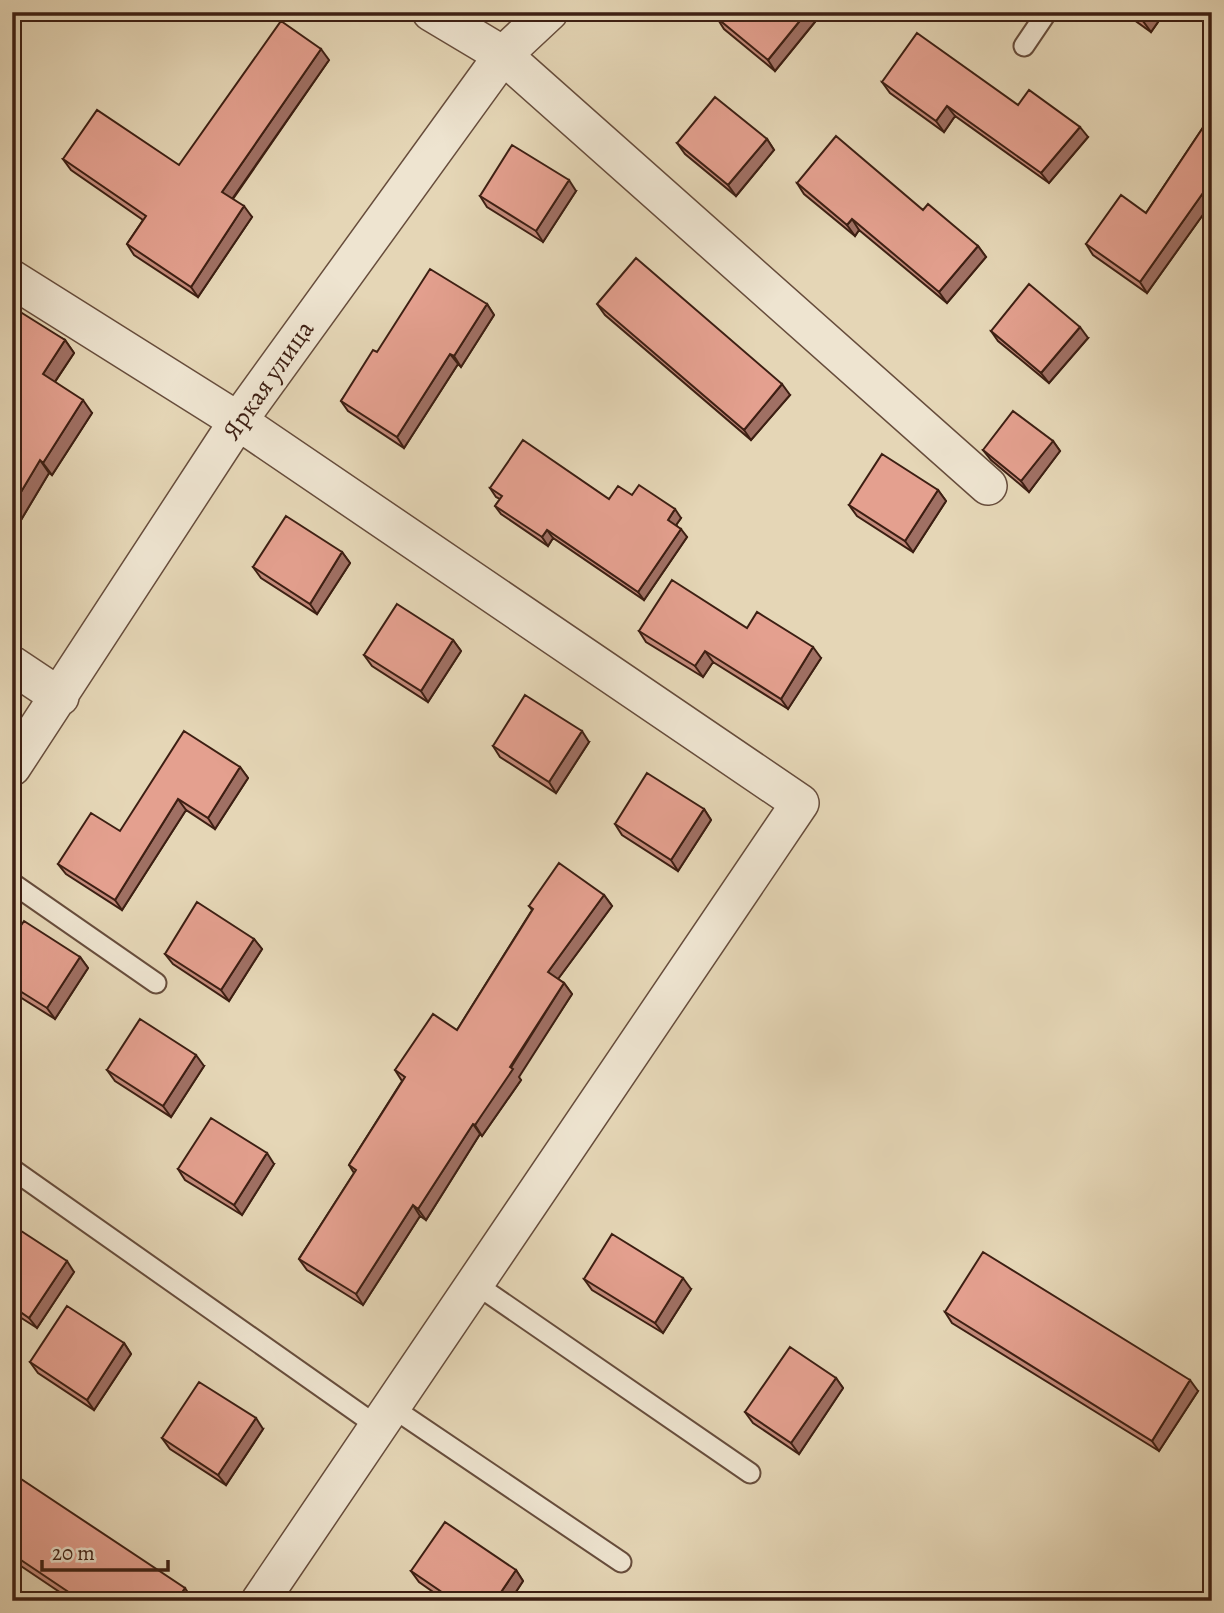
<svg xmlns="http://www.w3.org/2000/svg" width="1224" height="1613" viewBox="0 0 1224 1613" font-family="Alegreya,serif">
  <rect width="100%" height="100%" fill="#e5d6b6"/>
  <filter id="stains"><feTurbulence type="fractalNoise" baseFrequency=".00286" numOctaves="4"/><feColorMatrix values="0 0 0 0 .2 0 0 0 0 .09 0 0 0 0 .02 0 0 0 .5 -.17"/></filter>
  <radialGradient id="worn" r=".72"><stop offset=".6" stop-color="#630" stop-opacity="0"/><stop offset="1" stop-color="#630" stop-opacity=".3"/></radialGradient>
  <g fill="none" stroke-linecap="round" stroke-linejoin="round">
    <defs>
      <path id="service" d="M 1024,46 L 1047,12
        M 12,883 L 156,983
        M 12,1169 L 377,1426
        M 474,1283 L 750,1473
        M 390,1406 L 621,1562"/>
      <path id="minor" d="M 431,12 L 503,55 L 988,486
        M 12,279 L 238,421 L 800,803 L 260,1601
        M 12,665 L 60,697
        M 12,767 L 238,421 L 503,55 L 549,12"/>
    </defs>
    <!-- service casing -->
    <use href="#service" stroke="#674d3c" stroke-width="23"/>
    <!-- minor casing -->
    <use href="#minor" stroke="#674d3c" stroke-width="40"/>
    <!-- service -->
    <use href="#service" stroke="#eee4d0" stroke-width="19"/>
    <!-- minor -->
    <use href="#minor" stroke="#eee4d0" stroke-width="37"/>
  </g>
  <!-- wall -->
  <path fill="#c48a7b" stroke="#3d1f13" stroke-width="2" d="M 823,12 L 775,71 L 724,29 L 717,18 Z
    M 1123,12 L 1165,12 L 1151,32 Z
    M 329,60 L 233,199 L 252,217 L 198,297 L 134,255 L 127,244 L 143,220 L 71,170 L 63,159 L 179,165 Z
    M 882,82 L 1018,105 L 1088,137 L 1049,183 L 955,116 L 944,132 L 890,93 Z
    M 1212,114 L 1212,202 L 1147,293 L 1093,255 L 1086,244 L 1146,213 Z
    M 767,139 L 774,150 L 736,196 L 685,154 L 677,143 Z
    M 797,183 L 923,210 L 978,246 L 986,257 L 947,303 L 859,230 L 855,236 L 804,194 Z
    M 576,191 L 543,242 L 487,207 L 480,196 Z
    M 487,304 L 494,315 L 461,367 L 458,364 L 404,448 L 348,411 L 341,401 L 377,352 Z
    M 597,304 L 790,395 L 751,440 L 605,315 Z
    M 12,311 L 65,340 L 74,353 L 55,382 L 92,413 L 52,475 L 49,473 L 12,535 Z
    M 991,331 L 1088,338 L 1049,383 L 998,341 Z
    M 1053,441 L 1060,451 L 1029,492 L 991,460 L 983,450 Z
    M 490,488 L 609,499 L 632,495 L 681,518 L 676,525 L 687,537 L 644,600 L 553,538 L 548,546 L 501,514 L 495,506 L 500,499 L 496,497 Z
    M 938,490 L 946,501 L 913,552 L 857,516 L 849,505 Z
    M 342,552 L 350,563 L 317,614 L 261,578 L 253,567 Z
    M 747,628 L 821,658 L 788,709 L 713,662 L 703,677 L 646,642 L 639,631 Z
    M 453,640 L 461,651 L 428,702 L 372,666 L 364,655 Z
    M 589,742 L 556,793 L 500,757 L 493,746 Z
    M 240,767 L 248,778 L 215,829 L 186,810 L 122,910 L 66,874 L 58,864 Z
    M 704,809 L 711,820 L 678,871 L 622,835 L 615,824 Z
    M 604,895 L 612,906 L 558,979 L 564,983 L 572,994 L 518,1077 L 521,1080 L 482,1136 L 480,1134 L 426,1220 L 420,1216 L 363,1305 L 307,1270 L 299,1259 L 354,1173 L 349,1165 L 402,1081 L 395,1070 L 457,1030 L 532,910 L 529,906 Z
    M 12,939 L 80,957 L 88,968 L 55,1019 L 12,992 Z
    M 254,939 L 262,949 L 229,1001 L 173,964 L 165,954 Z
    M 204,1066 L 171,1117 L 115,1081 L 107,1070 Z
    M 274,1164 L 242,1215 L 185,1180 L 178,1169 Z
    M 12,1225 L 74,1272 L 37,1328 L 12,1312 Z
    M 584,1279 L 691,1289 L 663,1333 L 592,1290 Z
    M 945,1312 L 1198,1391 L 1159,1451 L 952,1323 Z
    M 124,1343 L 131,1354 L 94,1410 L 38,1373 L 30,1362 Z
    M 836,1378 L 843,1388 L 799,1454 L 753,1423 L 745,1412 Z
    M 263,1429 L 226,1485 L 170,1449 L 162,1438 Z
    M 12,1473 L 192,1599 L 191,1601 L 73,1601 L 12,1560 Z
    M 516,1570 L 523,1581 L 510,1601 L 446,1601 L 419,1582 L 411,1571 Z"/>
  <!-- shaded-wall -->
  <path fill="#a07064" stroke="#3d1f13" stroke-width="2" d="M 807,12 L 823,12 L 775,71 L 768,60 Z
    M 1150,12 L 1165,12 L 1151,32 L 1143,21 Z
    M 321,49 L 329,60 L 230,202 L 222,192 Z
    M 947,106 L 955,116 L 944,132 L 936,121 Z
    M 1080,127 L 1088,137 L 1049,183 L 1041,173 Z
    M 767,139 L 774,150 L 736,196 L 728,185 Z
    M 569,180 L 576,191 L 543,242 L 536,231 Z
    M 1210,183 L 1212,185 L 1212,202 L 1147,293 L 1140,282 Z
    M 244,206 L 252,217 L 198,297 L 191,287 Z
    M 852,219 L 859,230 L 855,236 L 847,225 Z
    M 978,246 L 986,257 L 947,303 L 939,292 Z
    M 487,304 L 494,315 L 461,367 L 454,356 Z
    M 1080,327 L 1088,338 L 1049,383 L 1041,373 Z
    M 65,340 L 74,353 L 52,386 L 43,374 Z
    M 450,354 L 458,364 L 404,448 L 397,437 Z
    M 782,384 L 790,395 L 751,440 L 744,430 Z
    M 83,400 L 92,413 L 52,475 L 43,463 Z
    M 1053,441 L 1060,451 L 1029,492 L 1021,481 Z
    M 40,460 L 49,473 L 12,535 L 12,507 Z
    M 938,490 L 946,501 L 913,552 L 905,541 Z
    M 675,509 L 681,518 L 674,528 L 668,520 Z
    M 681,529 L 687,537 L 644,600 L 638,592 Z
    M 547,530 L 553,538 L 548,546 L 542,537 Z
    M 342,552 L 350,563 L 317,614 L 310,604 Z
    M 453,640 L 461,651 L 428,702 L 421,691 Z
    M 813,647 L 821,658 L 788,709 L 781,699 Z
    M 705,651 L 713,662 L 703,677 L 695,666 Z
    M 582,731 L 589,742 L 556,793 L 549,782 Z
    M 240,767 L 248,778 L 215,829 L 208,818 Z
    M 178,799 L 186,810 L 122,910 L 115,900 Z
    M 704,809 L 711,820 L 678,871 L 671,860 Z
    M 604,895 L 612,906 L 555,983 L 548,972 Z
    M 254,939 L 262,949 L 229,1001 L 221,990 Z
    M 80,957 L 88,968 L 55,1019 L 47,1008 Z
    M 564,983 L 572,994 L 519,1077 L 521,1080 L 482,1136 L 475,1125 Z
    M 196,1055 L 204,1066 L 171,1117 L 163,1106 Z
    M 473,1124 L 480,1134 L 426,1220 L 418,1209 Z
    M 267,1153 L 274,1164 L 242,1215 L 234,1205 Z
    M 413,1205 L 420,1216 L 363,1305 L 356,1294 Z
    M 67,1261 L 74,1272 L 37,1328 L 29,1318 Z
    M 683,1278 L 691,1289 L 663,1333 L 655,1323 Z
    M 124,1343 L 131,1354 L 94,1410 L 87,1400 Z
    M 836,1378 L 843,1388 L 799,1454 L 791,1443 Z
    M 1190,1380 L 1198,1391 L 1159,1451 L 1152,1441 Z
    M 256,1418 L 263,1429 L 226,1485 L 218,1475 Z
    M 516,1570 L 523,1581 L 510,1601 L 495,1601 Z
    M 185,1588 L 192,1599 L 191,1601 L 176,1601 Z"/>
  <!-- building -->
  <path fill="#e4a08f" stroke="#3d1f13" stroke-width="2" d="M 722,12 L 807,12 L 768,60 L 717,18 Z
    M 1131,12 L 1150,12 L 1143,21 Z
    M 281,21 L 321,49 L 222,192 L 244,206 L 191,287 L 127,244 L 146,216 L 63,159 L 97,110 L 179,165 Z
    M 917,33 L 1018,105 L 1029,90 L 1080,127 L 1041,173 L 947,106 L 936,121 L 882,82 Z
    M 715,97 L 767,139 L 728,185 L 677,143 Z
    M 1212,114 L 1212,184 L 1210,183 L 1140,282 L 1086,244 L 1121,195 L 1146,213 Z
    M 836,136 L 923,210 L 928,204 L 978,246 L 939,292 L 852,219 L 847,225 L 797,183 Z
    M 512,145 L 569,180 L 536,231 L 480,196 Z
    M 636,258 L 782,384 L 744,430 L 597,304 Z
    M 430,269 L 487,304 L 454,356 L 450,354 L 397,437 L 341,401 L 373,350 L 377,352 Z
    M 1029,284 L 1080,327 L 1041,373 L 991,331 Z
    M 14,308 L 65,340 L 43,374 L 83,400 L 43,463 L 40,460 L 12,507 L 12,311 Z
    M 1013,411 L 1053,441 L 1021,481 L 983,450 Z
    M 523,440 L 609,499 L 618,486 L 632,495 L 639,485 L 675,509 L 668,520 L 681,529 L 638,592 L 547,530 L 542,537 L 495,506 L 502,496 L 490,488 Z
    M 882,454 L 938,490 L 905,541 L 849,505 Z
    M 286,516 L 342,552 L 310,604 L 253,567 Z
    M 672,580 L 747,628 L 757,612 L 813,647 L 781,699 L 705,651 L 695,666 L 639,631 Z
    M 397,604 L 453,640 L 421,691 L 364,655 Z
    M 525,695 L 582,731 L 549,782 L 493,746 Z
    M 184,731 L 240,767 L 208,818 L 178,799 L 115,900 L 58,864 L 91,813 L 120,831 Z
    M 647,773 L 704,809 L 671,860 L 615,824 Z
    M 559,863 L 604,895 L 548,972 L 564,983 L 510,1067 L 513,1069 L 475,1125 L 473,1124 L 418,1209 L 413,1205 L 356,1294 L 299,1259 L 356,1170 L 349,1165 L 405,1077 L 395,1070 L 433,1014 L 457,1030 L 533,909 L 529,906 Z
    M 197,902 L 254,939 L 221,990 L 165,954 Z
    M 24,921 L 80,957 L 47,1008 L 12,986 L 12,939 Z
    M 140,1019 L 196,1055 L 163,1106 L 107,1070 Z
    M 211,1118 L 267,1153 L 234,1205 L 178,1169 Z
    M 12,1225 L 67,1261 L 29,1318 L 12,1306 Z
    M 612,1234 L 683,1278 L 655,1323 L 584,1279 Z
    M 983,1252 L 1190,1380 L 1152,1441 L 945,1312 Z
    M 67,1306 L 124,1343 L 87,1400 L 30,1362 Z
    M 790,1347 L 836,1378 L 791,1443 L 745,1412 Z
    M 199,1382 L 256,1418 L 218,1475 L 162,1438 Z
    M 12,1473 L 185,1588 L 176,1601 L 82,1601 L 12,1554 Z
    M 445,1522 L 516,1570 L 495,1601 L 455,1601 L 411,1571 Z
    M 577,1595 L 585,1601 L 573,1601 Z"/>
  <g text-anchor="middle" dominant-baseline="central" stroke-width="7" stroke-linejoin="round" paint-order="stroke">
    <!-- street labels -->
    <g font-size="26" fill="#3d1f13" stroke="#eee4d0">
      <text transform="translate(268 380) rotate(-55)">Яркая улица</text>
    </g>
  </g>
  <!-- margin -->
  <rect width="1224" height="1613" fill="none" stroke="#e5d6b6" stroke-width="42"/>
  <rect x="14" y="14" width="1196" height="1585" fill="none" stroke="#3d1f13" stroke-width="3.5"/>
  <rect x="21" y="21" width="1182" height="1571" fill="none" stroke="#3d1f13" stroke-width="2"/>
  <!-- scale -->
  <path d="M42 1560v10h126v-10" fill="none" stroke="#3d1f13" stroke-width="3.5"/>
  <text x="52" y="1560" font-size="21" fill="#3d1f13" stroke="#eee4d0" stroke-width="5" paint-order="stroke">20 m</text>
  <rect width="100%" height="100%" filter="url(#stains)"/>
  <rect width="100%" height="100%" fill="url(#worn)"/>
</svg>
